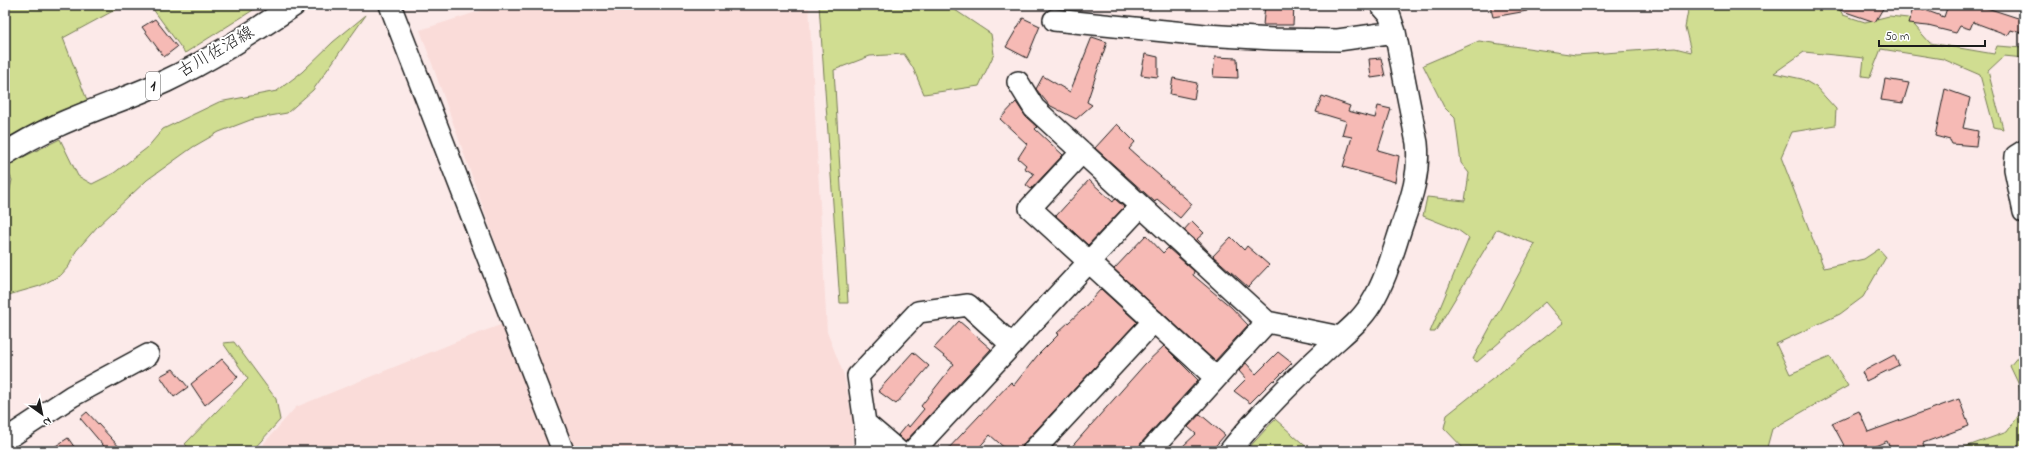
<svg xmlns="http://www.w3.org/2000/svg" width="2029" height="456" viewBox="0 0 2029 456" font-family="'Indie Flower','Klee One',sans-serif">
  <rect width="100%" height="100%" fill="#fceae9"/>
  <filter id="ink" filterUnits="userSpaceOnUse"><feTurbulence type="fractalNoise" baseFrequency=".025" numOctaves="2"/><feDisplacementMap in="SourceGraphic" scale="8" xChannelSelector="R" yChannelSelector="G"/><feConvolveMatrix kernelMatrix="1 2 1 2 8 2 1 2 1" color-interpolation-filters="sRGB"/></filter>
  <g filter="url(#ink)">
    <!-- built -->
    <path fill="#fadcd9" d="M 499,5 L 809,5 L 827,332 L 844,375 L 853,423 L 852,451 L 257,451 L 296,407 L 463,339 L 522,317 L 420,30 Z"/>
    <!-- green -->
    <path fill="#d0dd91" stroke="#767c56" d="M 5,5 L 124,5 L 63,38 L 87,100 L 59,111 L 5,139 Z
      M 150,5 L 261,5 L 185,53 Z
      M 819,5 L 954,5 L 952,8 L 991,34 L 994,54 L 979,86 L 924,94 L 913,68 L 904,54 L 870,56 L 834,70 L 848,303 L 840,303 Z
      M 1689,5 L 1837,5 L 1843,15 L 1865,22 L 1889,16 L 1908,18 L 1930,43 L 1994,54 L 1997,46 L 2024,48 L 2024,58 L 2004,56 L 1988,71 L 2003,129 L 1994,127 L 1980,75 L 1943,59 L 1881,49 L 1870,77 L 1862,76 L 1864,58 L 1804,52 L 1774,73 L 1802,79 L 1816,87 L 1836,109 L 1835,125 L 1792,132 L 1781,157 L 1824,268 L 1864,259 L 1879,249 L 1886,257 L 1863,297 L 1840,314 L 1776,344 L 1790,374 L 1830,357 L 1848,386 L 1772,429 L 1766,451 L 1466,451 L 1444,428 L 1447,415 L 1563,323 L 1545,302 L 1477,362 L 1473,359 L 1535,244 L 1497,229 L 1435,332 L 1430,332 L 1469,238 L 1458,230 L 1423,216 L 1427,197 L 1465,201 L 1469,173 L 1461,163 L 1455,118 L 1444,107 L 1423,65 L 1479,41 L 1576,55 L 1675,48 L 1691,52 L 1685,27 Z
      M 366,15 L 313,90 L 287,113 L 253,119 L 219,132 L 193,147 L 147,180 L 97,227 L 76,251 L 69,266 L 61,275 L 40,286 L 5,296 L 5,210 L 12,180 L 5,166 L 60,139 L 78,176 L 92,184 L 114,173 L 147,148 L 163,129 L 219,102 L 277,91 L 302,72 L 333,42 Z
      M 234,342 L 276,399 L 280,420 L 252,451 L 192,451 L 185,444 L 248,379 L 223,343 Z
      M 2024,349 L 2024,451 L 1954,451 L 2007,432 L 2023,409 L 2019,385 L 2010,366 Z
      M 1275,419 L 1311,451 L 1246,451 Z"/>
    <!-- building -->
    <path fill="#f6bab5" stroke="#1c1c1c" d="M 1265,5 L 1294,5 L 1293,25 L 1263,25 Z
      M 1490,5 L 1527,5 L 1527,11 L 1493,17 Z
      M 1832,5 L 1885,5 L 1875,22 L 1831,7 Z
      M 1948,5 L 1978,5 L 2024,20 L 2024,34 L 2011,30 L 2008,35 L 1973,22 L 1970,29 L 1960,26 L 1956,33 L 1928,26 L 1908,24 L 1914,6 L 1944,17 Z
      M 1023,18 L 1040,26 L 1027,58 L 1006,47 Z
      M 155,19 L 177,47 L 164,57 L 142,27 Z
      M 1092,37 L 1107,42 L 1087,102 L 1092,105 L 1076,119 L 1049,105 L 1036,89 L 1043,76 L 1070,92 Z
      M 1145,54 L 1158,57 L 1158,77 L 1141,75 Z
      M 1215,57 L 1237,58 L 1238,78 L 1213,77 Z
      M 1381,58 L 1385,76 L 1371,78 L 1369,59 Z
      M 1173,78 L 1197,83 L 1194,99 L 1170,94 Z
      M 1885,79 L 1909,83 L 1903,103 L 1881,100 Z
      M 1945,89 L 1970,98 L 1963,128 L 1978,131 L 1976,146 L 1952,144 L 1950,140 L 1935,136 Z
      M 1322,96 L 1350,106 L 1348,111 L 1375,118 L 1378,106 L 1391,109 L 1378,150 L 1399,156 L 1395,182 L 1343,167 L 1352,137 L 1342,135 L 1346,121 L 1316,112 Z
      M 1016,102 L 1026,117 L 1037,127 L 1035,129 L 1063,155 L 1031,189 L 1026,185 L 1034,174 L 1024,168 L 1026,165 L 1018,158 L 1027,144 L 1000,119 Z
      M 1117,124 L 1135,142 L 1129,149 L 1192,204 L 1180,218 L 1157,199 L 1155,202 L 1095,148 Z
      M 1089,180 L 1113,202 L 1115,199 L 1124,207 L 1088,245 L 1056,216 Z
      M 1192,221 L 1204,233 L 1197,239 L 1208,251 L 1184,230 Z
      M 1146,235 L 1163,253 L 1168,248 L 1194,271 L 1193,275 L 1231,307 L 1248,325 L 1215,361 L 1114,269 Z
      M 1231,237 L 1244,250 L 1247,246 L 1269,265 L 1248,287 L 1213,256 Z
      M 1101,289 L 1137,322 L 1024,443 L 1021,451 L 1008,451 L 990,435 L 976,451 L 946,451 L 1011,382 L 1014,385 L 1037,356 L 1059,334 L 1057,333 L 1082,310 Z
      M 959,321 L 991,349 L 905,442 L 898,435 L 907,424 L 909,427 L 924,409 L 921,406 L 954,364 L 934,348 Z
      M 1164,346 L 1198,380 L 1141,443 L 1138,451 L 1068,451 L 1145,364 Z
      M 913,352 L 929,366 L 896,404 L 878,391 Z
      M 1278,352 L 1292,363 L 1274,381 L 1273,380 L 1250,403 L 1234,391 L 1246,379 L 1239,371 L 1246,363 L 1256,374 Z
      M 1894,355 L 1899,365 L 1866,381 L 1862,372 Z
      M 222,359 L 238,377 L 205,405 L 191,384 Z
      M 173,369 L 188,387 L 174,397 L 160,376 Z
      M 1959,399 L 1969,426 L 1923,443 L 1924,448 L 1917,451 L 1904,451 L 1902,448 L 1890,448 L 1887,441 L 1864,451 L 1847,451 L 1832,423 L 1859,411 L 1868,432 Z
      M 87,412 L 123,451 L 108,451 L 80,418 Z
      M 1200,414 L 1225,435 L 1211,451 L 1189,451 L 1183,446 L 1196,434 L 1188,427 Z
      M 68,438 L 77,451 L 48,451 Z"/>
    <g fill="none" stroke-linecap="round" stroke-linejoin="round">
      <defs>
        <path id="minor" d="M 390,5 L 563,451
          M 1054,20 L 1205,35 L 1273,39 L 1338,40 L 1395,32
          M 1018,82 L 1034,108 L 1267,322 L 1340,337
          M 2024,151 L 2016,156 L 2015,169 L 2024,212
          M 1082,152 L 1030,208 L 1216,378
          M 865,423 L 898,451
          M 5,440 L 72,396 L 148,355
          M 866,451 L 865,423 L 858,376 L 918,312 L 968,305 L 1012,345
          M 913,451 L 1140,207
          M 1033,451 L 1154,321
          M 1150,451 L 1267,322
          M 1230,451 C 1257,416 1290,384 1322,354 C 1338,338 1359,324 1371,304 C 1386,280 1393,252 1402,225 C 1412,197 1420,173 1417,143 L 1395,32 L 1389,14 L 1381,5"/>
        <path id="major" d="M 5,154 C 54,121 113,105 166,81 C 211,60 253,32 294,5"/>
      </defs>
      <!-- minor casing -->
      <use href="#minor" stroke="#1c1c1c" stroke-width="24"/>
      <!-- major casing -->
      <use href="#major" stroke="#1c1c1c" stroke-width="25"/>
      <!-- minor -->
      <use href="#minor" stroke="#fff" stroke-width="21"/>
      <!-- major -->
      <use href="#major" stroke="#fff" stroke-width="22"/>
    </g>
  </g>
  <g text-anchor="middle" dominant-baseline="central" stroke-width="4" stroke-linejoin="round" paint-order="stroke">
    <!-- shield labels -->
    <rect fill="#fff" stroke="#606060" stroke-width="1" x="146" y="72" width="14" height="28" rx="3"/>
    <g font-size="16" font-weight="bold" fill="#1c1c1c">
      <text x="153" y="86">1</text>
    </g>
    <!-- street labels -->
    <g font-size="17" fill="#1c1c1c" stroke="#fff">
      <text transform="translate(216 52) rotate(-30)">古川佐沼線</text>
    </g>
  </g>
  <!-- margin -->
  <rect width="2029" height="456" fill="none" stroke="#fff" stroke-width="20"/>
  <rect x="10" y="10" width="2009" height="436" fill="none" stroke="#1c1c1c" stroke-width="1.5" filter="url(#ink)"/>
  <!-- north arrow -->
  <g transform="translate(42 414) rotate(147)" stroke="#ffffff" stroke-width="3" paint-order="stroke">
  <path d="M0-3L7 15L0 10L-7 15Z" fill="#1c1c1c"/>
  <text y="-6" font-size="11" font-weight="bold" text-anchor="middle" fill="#1c1c1c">N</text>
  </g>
  <!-- scale -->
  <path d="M1879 40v6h106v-6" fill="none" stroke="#1c1c1c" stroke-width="2"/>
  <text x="1885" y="40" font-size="12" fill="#1c1c1c" stroke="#ffffff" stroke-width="3" paint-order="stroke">50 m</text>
</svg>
